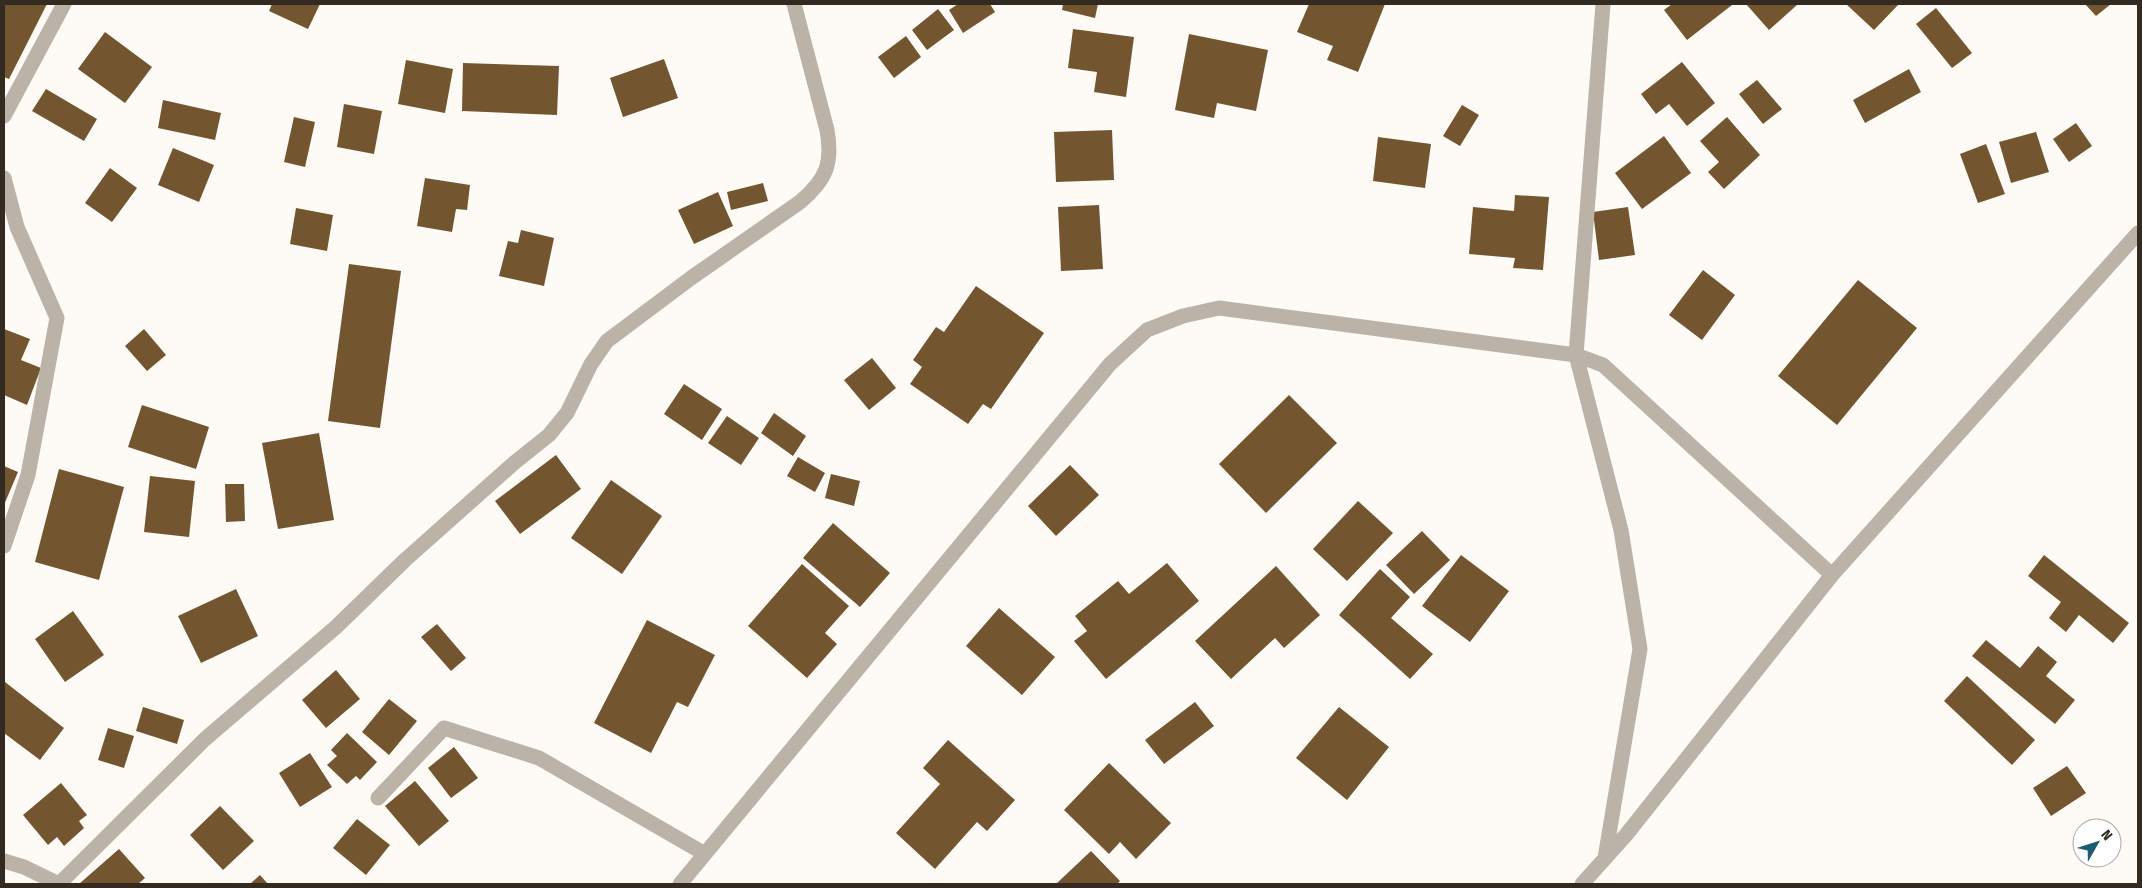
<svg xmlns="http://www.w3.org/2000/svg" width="2142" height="888" viewBox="0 0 2142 888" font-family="'Fira Sans Condensed',sans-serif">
  <rect width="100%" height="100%" fill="#fefaf5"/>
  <!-- building -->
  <path fill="#735530" d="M 4,4 L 47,4 L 9,79 L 4,77 Z
    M 272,4 L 320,4 L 308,29 L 269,11 Z
    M 958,4 L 990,4 L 995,12 L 963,33 L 949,10 Z
    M 1063,4 L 1098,4 L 1095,18 L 1062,10 Z
    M 1309,4 L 1385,4 L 1358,72 L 1327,60 L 1333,46 L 1297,32 Z
    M 1672,4 L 1731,4 L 1732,5 L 1687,40 L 1664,10 Z
    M 1746,4 L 1796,4 L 1797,5 L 1769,30 Z
    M 1846,4 L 1899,4 L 1874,30 Z
    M 2085,4 L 2111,4 L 2096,16 Z
    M 1936,8 L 1972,53 L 1952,68 L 1916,24 Z
    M 938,9 L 954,30 L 927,50 L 912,30 Z
    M 1073,29 L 1134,37 L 1126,97 L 1094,92 L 1097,72 L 1068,68 Z
    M 105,32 L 152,67 L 125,103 L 78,69 Z
    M 1189,34 L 1268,50 L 1256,111 L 1217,103 L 1214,118 L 1175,110 Z
    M 906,36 L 921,57 L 894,78 L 878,57 Z
    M 664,59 L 678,98 L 623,117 L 610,78 Z
    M 406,60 L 453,69 L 445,113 L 398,104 Z
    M 1682,62 L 1715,103 L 1687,126 L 1669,104 L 1656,114 L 1641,94 Z
    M 463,63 L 559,66 L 557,115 L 462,111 Z
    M 1909,69 L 1921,92 L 1865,123 L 1853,100 Z
    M 1757,80 L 1782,109 L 1763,124 L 1739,94 Z
    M 46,89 L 97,119 L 84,141 L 32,111 Z
    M 163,100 L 221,113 L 215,140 L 158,128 Z
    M 344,104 L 382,111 L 374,154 L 337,147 Z
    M 1462,105 L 1479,115 L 1460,146 L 1443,136 Z
    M 294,117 L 315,122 L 305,167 L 284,162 Z
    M 1727,117 L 1760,155 L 1724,189 L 1708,172 L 1719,162 L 1700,141 Z
    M 2076,123 L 2092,146 L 2069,162 L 2053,139 Z
    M 1112,130 L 1114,180 L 1056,182 L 1054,132 Z
    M 2036,132 L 2049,172 L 2011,183 L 1999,142 Z
    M 1664,136 L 1691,173 L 1642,209 L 1615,173 Z
    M 1378,137 L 1431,144 L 1425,188 L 1373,181 Z
    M 1986,144 L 2005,194 L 1978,203 L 1960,154 Z
    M 173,148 L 214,165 L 199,202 L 158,185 Z
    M 110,168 L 137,188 L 112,222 L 85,203 Z
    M 425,178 L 470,185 L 467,210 L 456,209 L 452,232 L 417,226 Z
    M 763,183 L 768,201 L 731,210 L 727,192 Z
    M 718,192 L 733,226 L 694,244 L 678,210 Z
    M 1515,195 L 1549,197 L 1543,270 L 1513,268 L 1515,258 L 1469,254 L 1473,207 L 1514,211 Z
    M 1099,205 L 1103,269 L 1061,271 L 1058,207 Z
    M 1628,207 L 1635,255 L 1599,260 L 1593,212 Z
    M 296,208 L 333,215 L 327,251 L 290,244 Z
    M 521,230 L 554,238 L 544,286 L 499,276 L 508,241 L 518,243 Z
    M 349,264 L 401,271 L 380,428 L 328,421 Z
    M 1703,270 L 1735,295 L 1702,340 L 1669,315 Z
    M 1858,280 L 1917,328 L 1837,425 L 1778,376 Z
    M 976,286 L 1044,333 L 991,409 L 983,404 L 968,424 L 910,384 L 922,367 L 913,360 L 936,327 L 944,332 Z
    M 4,329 L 30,339 L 21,360 L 41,368 L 27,405 L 4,395 Z
    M 144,329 L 166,355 L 147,371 L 125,346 Z
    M 872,358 L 896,388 L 869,410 L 844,380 Z
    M 684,384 L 722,409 L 702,440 L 664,414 Z
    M 1289,395 L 1337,443 L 1266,513 L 1219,464 Z
    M 142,405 L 209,427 L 196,469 L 128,447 Z
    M 774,413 L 806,436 L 793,456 L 761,433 Z
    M 727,416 L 759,438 L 741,465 L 708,443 Z
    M 319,433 L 334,520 L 278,529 L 262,443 Z
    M 556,455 L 581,489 L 520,534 L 495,501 Z
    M 798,457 L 825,473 L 815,492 L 787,476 Z
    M 1070,465 L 1099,495 L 1056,536 L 1028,506 Z
    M 4,466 L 18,472 L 4,505 Z
    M 59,469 L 124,487 L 99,580 L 35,562 Z
    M 831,474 L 860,481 L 854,506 L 825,498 Z
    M 150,476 L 195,481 L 189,537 L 144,532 Z
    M 611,480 L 662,516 L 622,574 L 571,538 Z
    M 225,484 L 244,484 L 245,521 L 226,522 Z
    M 1358,501 L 1393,533 L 1347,581 L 1313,549 Z
    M 833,523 L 890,573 L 860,607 L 803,558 Z
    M 1422,531 L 1450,560 L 1414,594 L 1386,565 Z
    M 1461,555 L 1509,591 L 1470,642 L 1422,606 Z
    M 2044,555 L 2129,623 L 2113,643 L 2079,615 L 2066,632 L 2049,618 L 2061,602 L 2028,576 Z
    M 1167,563 L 1199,601 L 1106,679 L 1074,641 L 1087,631 L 1075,616 L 1118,581 L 1129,594 Z
    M 802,564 L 849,606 L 825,633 L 837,644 L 807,678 L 748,626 Z
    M 1276,566 L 1320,615 L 1284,648 L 1275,638 L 1231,679 L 1195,641 Z
    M 1380,569 L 1410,597 L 1391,618 L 1433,654 L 1410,679 L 1339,615 Z
    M 236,589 L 258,636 L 201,663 L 178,616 Z
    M 999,608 L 1055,657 L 1022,695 L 966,646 Z
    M 73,611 L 104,655 L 65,682 L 35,639 Z
    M 647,620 L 715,655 L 688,707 L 677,702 L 651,753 L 594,723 Z
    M 437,624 L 466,658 L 451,671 L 421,637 Z
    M 1986,640 L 2020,668 L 2038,646 L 2057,662 L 2046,676 L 2075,700 L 2055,724 L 1972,656 Z
    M 336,670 L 360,699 L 326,728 L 302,700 Z
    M 1967,676 L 2035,740 L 2012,765 L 1944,701 Z
    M 5,682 L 64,728 L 40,760 L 4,733 Z
    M 389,699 L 417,721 L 389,755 L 362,732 Z
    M 1195,702 L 1214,726 L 1164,764 L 1145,740 Z
    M 143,707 L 184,720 L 177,744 L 136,731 Z
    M 1339,707 L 1389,747 L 1347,800 L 1296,758 Z
    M 108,728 L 134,736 L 124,768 L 98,760 Z
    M 347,733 L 377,762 L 360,780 L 356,776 L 347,784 L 327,765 L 337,756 L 331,750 Z
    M 948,740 L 1015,800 L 987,831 L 977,822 L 935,869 L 896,833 L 940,784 L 923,768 Z
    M 454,747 L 478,778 L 451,798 L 428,768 Z
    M 310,753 L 332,787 L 300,807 L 279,773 Z
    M 1109,763 L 1171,823 L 1136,859 L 1120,842 L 1109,854 L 1064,810 Z
    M 2067,766 L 2086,793 L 2051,816 L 2033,788 Z
    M 415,781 L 449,821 L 419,846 L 385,806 Z
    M 61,783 L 87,815 L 79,821 L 84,828 L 64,846 L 57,837 L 48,845 L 23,815 Z
    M 220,806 L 254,841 L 223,870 L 190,835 Z
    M 357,819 L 390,845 L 366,875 L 333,848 Z
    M 119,849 L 145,878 L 138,884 L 79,884 Z
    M 1091,851 L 1120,881 L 1117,884 L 1056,884 Z
    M 260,875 L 268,884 L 250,884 Z"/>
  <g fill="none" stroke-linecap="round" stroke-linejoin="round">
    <!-- street -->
    <path stroke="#bbb2a8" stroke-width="15" d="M 1603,4 L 1576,355 L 1621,530 L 1640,649 L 1605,858
      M 4,116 L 64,4
      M 4,178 L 17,227 L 57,318 L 28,475 L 4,546
      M 378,798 L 444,728 L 539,758 L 705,854
      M 4,861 L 24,867 L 59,884
      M 59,884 L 205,739 L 336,627 L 405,560 L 514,463 L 549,435 L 567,413 L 591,364 L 607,341 L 691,278 L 800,202 C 826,180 833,164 827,130 L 794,4
      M 680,884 L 1110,364 L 1147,330 L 1183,316 L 1219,308 L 1576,355 L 1603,365 L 1832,575
      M 1582,884 L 1626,835 L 1832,575 L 2138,233"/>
  </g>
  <!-- border -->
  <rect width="2142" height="888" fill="none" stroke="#332b22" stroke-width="10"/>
  <!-- north arrow -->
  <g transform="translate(2097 843) rotate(51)"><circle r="24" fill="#ffffff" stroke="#adaaa7"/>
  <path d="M0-4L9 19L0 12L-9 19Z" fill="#1b5e71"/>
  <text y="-8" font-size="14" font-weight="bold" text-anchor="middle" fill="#332b22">N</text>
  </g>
</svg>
